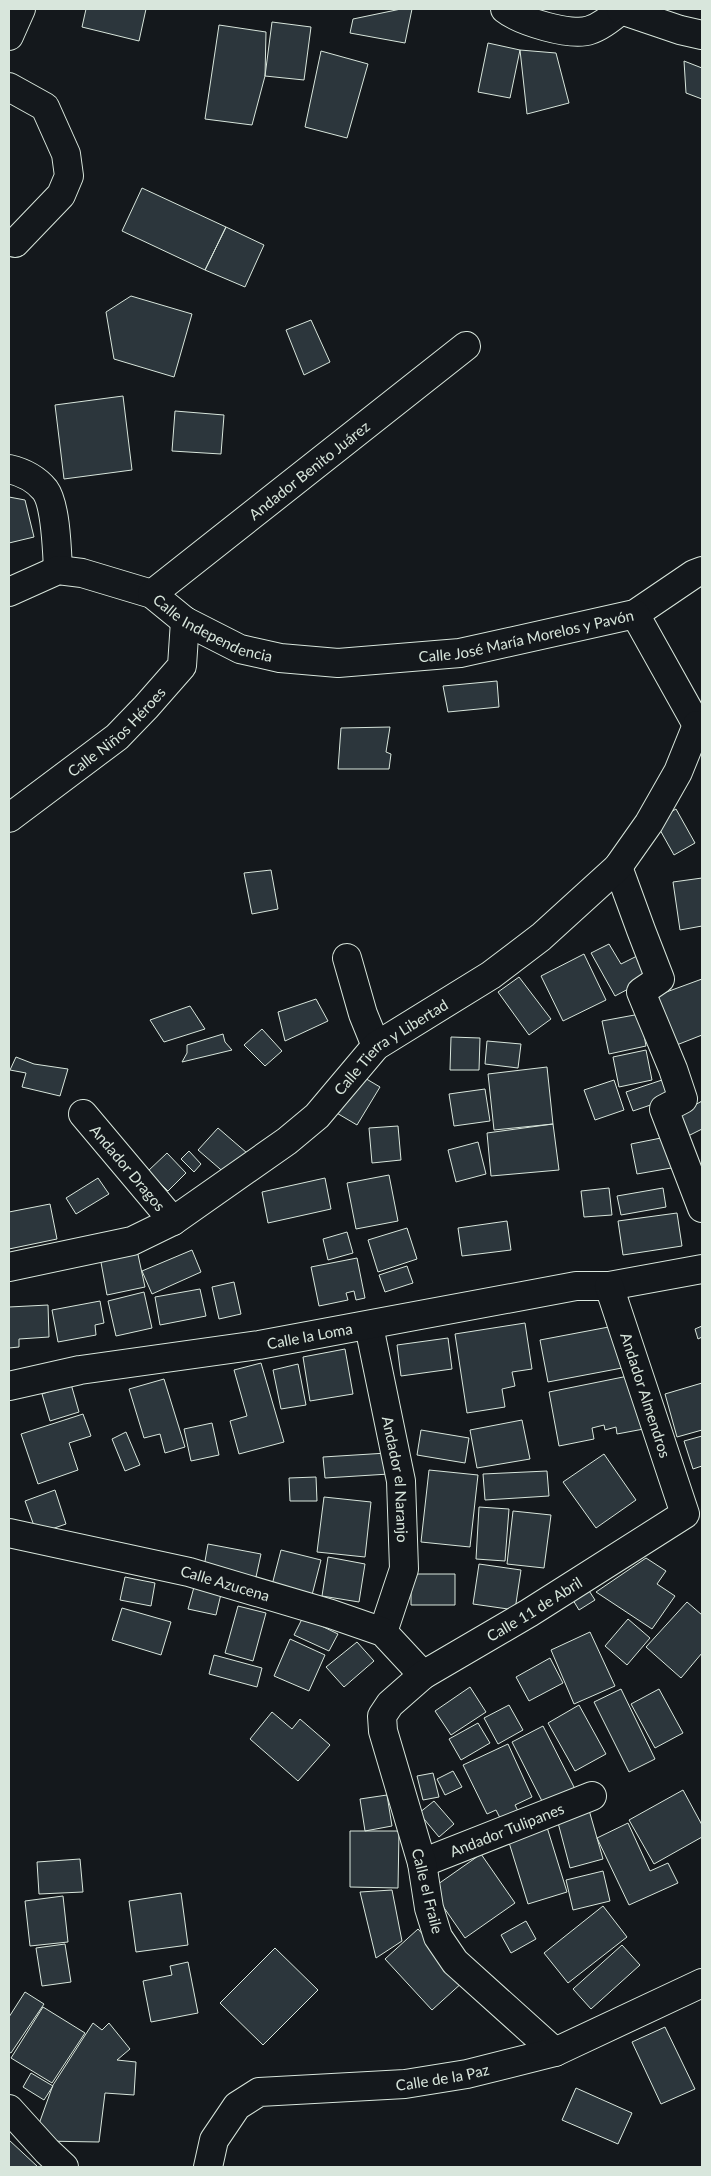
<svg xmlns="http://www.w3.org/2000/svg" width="711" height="2176" viewBox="0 0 711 2176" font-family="Lato,sans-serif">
  <rect width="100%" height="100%" fill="#14181c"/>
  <!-- building -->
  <path fill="#2c363c" stroke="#d8e6dc" d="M 86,9 L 146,9 L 139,41 L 82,27 Z
    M 401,9 L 412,9 L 405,43 L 350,33 L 353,19 Z
    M 272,22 L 311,27 L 304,80 L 265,76 Z
    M 219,25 L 266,32 L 265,76 L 252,125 L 205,119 Z
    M 488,43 L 520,50 L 510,98 L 478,92 Z
    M 520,50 L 556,53 L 569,103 L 527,114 Z
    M 321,51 L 368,64 L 347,138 L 305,127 Z
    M 684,61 L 702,68 L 702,99 L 686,93 Z
    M 142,188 L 226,227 L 205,270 L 122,231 Z
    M 226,227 L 264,245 L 245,287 L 205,270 Z
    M 131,296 L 192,314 L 174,377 L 114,359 L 106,312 Z
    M 311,320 L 330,362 L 304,375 L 286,330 Z
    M 123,396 L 132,470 L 64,479 L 55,405 Z
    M 175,411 L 224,415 L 221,454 L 172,451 Z
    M 9,497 L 25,500 L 34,537 L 9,543 Z
    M 497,681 L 499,707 L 448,712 L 443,686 Z
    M 390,727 L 386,752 L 391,754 L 389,769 L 338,769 L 341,728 Z
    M 676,809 L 695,843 L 674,855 L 655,821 Z
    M 271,870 L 278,909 L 252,914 L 244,873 Z
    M 702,878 L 702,926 L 680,930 L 673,882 Z
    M 609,944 L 621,964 L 637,956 L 649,978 L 615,996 L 591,953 Z
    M 584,954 L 606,1000 L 563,1021 L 541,976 Z
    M 519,977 L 551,1019 L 529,1035 L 498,992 Z
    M 702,979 L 702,1035 L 669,1048 L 650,998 Z
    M 316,999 L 328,1021 L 285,1041 L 278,1012 Z
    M 190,1006 L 205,1029 L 164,1042 L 150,1020 Z
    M 640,1014 L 646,1046 L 609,1054 L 602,1021 Z
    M 262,1029 L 282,1051 L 265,1066 L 244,1045 Z
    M 223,1034 L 225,1042 L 232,1050 L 182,1062 L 187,1053 L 187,1045 Z
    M 451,1037 L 480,1038 L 479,1070 L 450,1070 Z
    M 487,1041 L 521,1044 L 518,1068 L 485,1064 Z
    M 646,1050 L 652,1080 L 619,1087 L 613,1057 Z
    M 16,1057 L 34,1064 L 68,1069 L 60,1096 L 22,1087 L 26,1073 L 10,1070 Z
    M 547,1067 L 553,1124 L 494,1130 L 488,1074 Z
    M 358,1074 L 380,1087 L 357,1125 L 335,1112 Z
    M 665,1079 L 671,1098 L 633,1111 L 626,1092 Z
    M 614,1080 L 624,1110 L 595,1120 L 584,1090 Z
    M 485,1089 L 490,1121 L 454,1126 L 449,1094 Z
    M 702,1101 L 702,1129 L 688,1136 L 677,1115 Z
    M 553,1124 L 559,1170 L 491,1176 L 487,1133 Z
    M 398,1126 L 401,1160 L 372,1163 L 369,1128 Z
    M 218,1128 L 247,1153 L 227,1175 L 198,1150 Z
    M 671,1136 L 677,1167 L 637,1174 L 631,1144 Z
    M 478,1142 L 486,1174 L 456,1182 L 448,1150 Z
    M 189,1151 L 201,1164 L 194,1172 L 181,1159 Z
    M 167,1153 L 186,1173 L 168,1191 L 148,1171 Z
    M 389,1175 L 398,1221 L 356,1229 L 347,1183 Z
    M 98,1178 L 109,1194 L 76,1214 L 66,1198 Z
    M 325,1178 L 331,1209 L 268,1223 L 262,1192 Z
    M 609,1188 L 612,1215 L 584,1217 L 581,1191 Z
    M 663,1188 L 666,1207 L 621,1215 L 617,1196 Z
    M 50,1204 L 57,1239 L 9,1249 L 9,1212 Z
    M 677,1213 L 682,1246 L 623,1255 L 618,1221 Z
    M 507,1221 L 511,1250 L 462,1256 L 458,1228 Z
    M 407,1228 L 417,1259 L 378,1272 L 368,1240 Z
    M 347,1232 L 353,1253 L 328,1260 L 323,1239 Z
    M 137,1250 L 145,1287 L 107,1295 L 100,1257 Z
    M 192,1250 L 201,1272 L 152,1294 L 142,1271 Z
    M 357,1258 L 365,1298 L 356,1300 L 354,1291 L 346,1293 L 348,1300 L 319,1306 L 311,1267 Z
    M 407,1266 L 413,1283 L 385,1292 L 379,1275 Z
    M 234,1282 L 241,1314 L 219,1319 L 212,1287 Z
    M 200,1289 L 206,1316 L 160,1325 L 155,1297 Z
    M 144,1292 L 152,1328 L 116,1336 L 108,1301 Z
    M 100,1301 L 104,1323 L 95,1325 L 96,1335 L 58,1342 L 52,1310 Z
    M 48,1305 L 49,1337 L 19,1339 L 19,1347 L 9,1348 L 9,1307 Z
    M 525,1323 L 532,1369 L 512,1372 L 515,1386 L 502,1389 L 505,1407 L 467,1413 L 455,1334 Z
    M 614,1326 L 622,1368 L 548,1382 L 540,1340 Z
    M 702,1326 L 702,1337 L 698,1339 L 695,1329 Z
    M 448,1338 L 452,1369 L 401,1376 L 397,1345 Z
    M 345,1349 L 353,1394 L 310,1401 L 303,1357 Z
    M 261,1363 L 284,1442 L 239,1454 L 230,1421 L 247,1416 L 234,1370 Z
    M 298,1364 L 306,1405 L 281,1409 L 273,1370 Z
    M 638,1374 L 649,1428 L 617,1434 L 616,1427 L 605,1430 L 604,1425 L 592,1428 L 594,1439 L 559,1446 L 549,1392 Z
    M 164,1379 L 185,1447 L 165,1453 L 160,1434 L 144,1438 L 129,1389 Z
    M 702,1383 L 702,1430 L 677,1437 L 665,1394 Z
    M 71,1384 L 79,1412 L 50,1421 L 42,1394 Z
    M 83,1414 L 91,1436 L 69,1443 L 78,1470 L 38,1484 L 21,1434 Z
    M 522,1420 L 530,1459 L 477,1468 L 470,1430 Z
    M 212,1423 L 219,1455 L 191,1461 L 184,1429 Z
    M 421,1430 L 469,1438 L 465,1463 L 417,1455 Z
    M 126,1432 L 140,1465 L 125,1471 L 112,1439 Z
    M 702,1436 L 702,1466 L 693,1469 L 684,1441 Z
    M 387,1453 L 389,1474 L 325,1478 L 323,1457 Z
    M 604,1454 L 636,1500 L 596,1528 L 563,1482 Z
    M 429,1470 L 478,1475 L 470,1547 L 421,1542 Z
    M 547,1471 L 549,1496 L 485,1500 L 483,1474 Z
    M 316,1477 L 317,1501 L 290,1501 L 289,1478 Z
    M 55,1490 L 66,1524 L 37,1534 L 25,1501 Z
    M 324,1497 L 371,1502 L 365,1557 L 317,1552 Z
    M 479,1507 L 509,1509 L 505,1561 L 476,1559 Z
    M 513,1511 L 551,1515 L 544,1568 L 507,1564 Z
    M 208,1544 L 261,1554 L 256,1577 L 204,1567 Z
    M 281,1550 L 321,1560 L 312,1595 L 272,1585 Z
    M 328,1557 L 365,1564 L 359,1602 L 322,1596 Z
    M 646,1558 L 666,1571 L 657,1584 L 675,1596 L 652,1629 L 596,1592 Z
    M 479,1564 L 521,1570 L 515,1610 L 473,1604 Z
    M 411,1574 L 455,1574 L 455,1605 L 411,1605 Z
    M 125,1577 L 155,1583 L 151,1606 L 120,1600 Z
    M 586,1586 L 595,1600 L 579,1610 L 570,1595 Z
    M 194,1587 L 221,1594 L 216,1615 L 188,1609 Z
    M 687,1602 L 702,1615 L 702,1653 L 681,1678 L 646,1647 Z
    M 238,1606 L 266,1613 L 253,1661 L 225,1653 Z
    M 122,1608 L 171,1622 L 161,1655 L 112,1640 Z
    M 303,1617 L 338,1634 L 329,1651 L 294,1635 Z
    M 628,1619 L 650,1638 L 627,1665 L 605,1646 Z
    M 590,1632 L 615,1686 L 574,1704 L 551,1650 Z
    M 290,1639 L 325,1655 L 309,1691 L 274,1676 Z
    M 357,1642 L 374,1661 L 344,1687 L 326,1667 Z
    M 214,1655 L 262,1668 L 257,1687 L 209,1674 Z
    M 550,1658 L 563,1683 L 529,1701 L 516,1677 Z
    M 470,1687 L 486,1712 L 451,1735 L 435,1711 Z
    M 621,1689 L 655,1759 L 629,1772 L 594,1702 Z
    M 659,1689 L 683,1733 L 655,1748 L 631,1704 Z
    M 509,1705 L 523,1730 L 498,1744 L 484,1718 Z
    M 579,1705 L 606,1754 L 575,1771 L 548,1723 Z
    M 272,1712 L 292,1729 L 300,1719 L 330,1745 L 298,1781 L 250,1739 Z
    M 478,1723 L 490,1743 L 461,1760 L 449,1739 Z
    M 543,1726 L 575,1789 L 544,1805 L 512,1742 Z
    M 508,1744 L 532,1797 L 515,1805 L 518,1811 L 501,1820 L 496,1810 L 487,1814 L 463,1765 Z
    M 453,1771 L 462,1787 L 445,1795 L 437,1779 Z
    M 433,1773 L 439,1797 L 423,1800 L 417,1776 Z
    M 683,1790 L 702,1825 L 702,1837 L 654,1864 L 629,1820 Z
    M 387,1795 L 392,1826 L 365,1831 L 360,1799 Z
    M 434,1801 L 454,1824 L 439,1837 L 419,1813 Z
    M 589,1810 L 603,1859 L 570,1868 L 557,1819 Z
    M 628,1823 L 650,1871 L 668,1863 L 678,1883 L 629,1905 L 597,1838 Z
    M 546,1824 L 567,1892 L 528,1904 L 507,1836 Z
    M 350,1831 L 399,1831 L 398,1888 L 350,1887 Z
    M 481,1854 L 515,1903 L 465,1938 L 431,1889 Z
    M 80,1859 L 83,1892 L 39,1894 L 37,1862 Z
    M 603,1871 L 610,1901 L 573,1910 L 566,1880 Z
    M 392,1890 L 402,1941 L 376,1958 L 360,1892 Z
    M 181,1893 L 188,1945 L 136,1952 L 129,1901 Z
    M 63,1896 L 68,1942 L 30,1946 L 25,1901 Z
    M 603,1906 L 627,1937 L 568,1983 L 544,1953 Z
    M 526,1921 L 536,1939 L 511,1953 L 501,1935 Z
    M 418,1929 L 464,1981 L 432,2010 L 385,1959 Z
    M 65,1944 L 71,1982 L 42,1986 L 36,1948 Z
    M 622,1945 L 640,1965 L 591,2009 L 573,1989 Z
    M 275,1948 L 318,1990 L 263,2045 L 220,2003 Z
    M 188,1962 L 198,2013 L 151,2022 L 143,1981 L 172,1975 L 170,1966 Z
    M 25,1992 L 44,2004 L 11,2053 L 9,2052 L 9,2017 Z
    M 43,2007 L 85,2033 L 52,2083 L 11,2058 Z
    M 93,2023 L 102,2030 L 109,2023 L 130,2049 L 117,2060 L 136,2062 L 134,2095 L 105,2093 L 99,2142 L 41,2141 L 39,2124 L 53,2085 Z
    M 665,2027 L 695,2089 L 661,2104 L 632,2042 Z
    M 31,2073 L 53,2086 L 44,2100 L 23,2087 Z
    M 576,2088 L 632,2113 L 618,2144 L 562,2120 Z
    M 9,2140 L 38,2167 L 9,2167 Z"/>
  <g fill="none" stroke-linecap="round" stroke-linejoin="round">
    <defs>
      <g id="minor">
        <path d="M 505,9 C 520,21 571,37 590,30 C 600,27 614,16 622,9"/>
        <path d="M 621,10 L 680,30 L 702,35"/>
        <path d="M 9,36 L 21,9"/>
        <path d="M 9,87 L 45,107 L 66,154 L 69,176 L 61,195 L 15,243"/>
        <path d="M 9,469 C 22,472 36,479 45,490 C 56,505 57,551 58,570"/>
        <path id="s1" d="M 9,592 L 58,570 L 82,573 L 152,594 L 185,621 L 240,649 L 280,658 L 338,663 L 460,653 L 635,614 L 694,574 L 702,571"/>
        <path id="s2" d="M 152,594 L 466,346"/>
        <path d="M 635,614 L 702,734"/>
        <path id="s3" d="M 9,818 L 117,737 L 146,707 L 182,666 L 185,621"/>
        <path d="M 618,867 L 641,930 L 660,979 L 641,992 L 673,1069 L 683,1099 L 664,1109 L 702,1208"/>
        <path d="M 347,958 L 363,1014 L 376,1046"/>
        <path id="s4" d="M 83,1114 L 173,1221"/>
        <path id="s5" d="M 9,1267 L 132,1241 L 173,1221 L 287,1141 L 317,1116 L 376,1046 L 491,975 L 541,937 L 618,867 L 649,823 L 678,772 L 697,725"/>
        <path id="s6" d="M 369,1326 L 401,1481 L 404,1569 L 383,1632"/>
        <path id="s7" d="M 9,1386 L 80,1370 L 259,1345 L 576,1286 L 609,1286 L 702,1269"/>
        <path id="s8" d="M 9,1533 L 189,1572 L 331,1614 L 383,1632 L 423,1675"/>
        <path id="s9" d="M 422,1863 L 592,1796"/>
        <path id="s10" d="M 555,2052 L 455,1962 L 438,1937 L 429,1908 L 422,1863 L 383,1731 L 382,1716 L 390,1704 L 423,1675 L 529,1613 L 685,1514 L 609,1286"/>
        <path d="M 9,2109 L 47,2151 L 64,2167"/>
        <path id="s11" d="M 208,2167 L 214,2140 L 237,2106 L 259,2092 L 405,2084 L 467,2074 L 555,2052 L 702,1983"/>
      </g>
    </defs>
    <!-- minor casing -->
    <use href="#minor" stroke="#d8e6dc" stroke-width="30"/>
    <!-- minor -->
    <use href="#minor" stroke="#14181c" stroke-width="28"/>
  </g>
  <g text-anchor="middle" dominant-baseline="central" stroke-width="4" stroke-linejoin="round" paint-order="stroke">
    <!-- street labels -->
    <g font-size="15" fill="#d8e6dc" stroke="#14181c">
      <text stroke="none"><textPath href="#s2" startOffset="200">Andador Benito Juárez</textPath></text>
      <text stroke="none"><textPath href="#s1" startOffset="222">Calle Independencia</textPath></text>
      <text stroke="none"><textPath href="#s1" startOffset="545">Calle José María Morelos y Pavón</textPath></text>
      <text stroke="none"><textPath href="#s3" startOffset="138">Calle Niños Héroes</textPath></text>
      <text stroke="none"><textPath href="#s5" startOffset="452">Calle Tierra y Libertad</textPath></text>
      <text stroke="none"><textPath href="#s4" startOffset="70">Andador Dragos</textPath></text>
      <text stroke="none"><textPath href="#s7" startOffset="305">Calle la Loma</textPath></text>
      <text transform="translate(646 1395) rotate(72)">Andador Almendros</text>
      <text stroke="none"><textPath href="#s6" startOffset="156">Andador el Naranjo</textPath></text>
      <text stroke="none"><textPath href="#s8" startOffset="222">Calle Azucena</textPath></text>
      <text stroke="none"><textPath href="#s10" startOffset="581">Calle 11 de Abril</textPath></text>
      <text stroke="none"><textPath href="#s9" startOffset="91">Andador Tulipanes</textPath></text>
      <text transform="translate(428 1891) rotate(76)">Calle el Fraile</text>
      <text stroke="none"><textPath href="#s11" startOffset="279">Calle de la Paz</textPath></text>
    </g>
  </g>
  <!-- border -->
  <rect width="711" height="2176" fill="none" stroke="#d8e6dc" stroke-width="20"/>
</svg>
